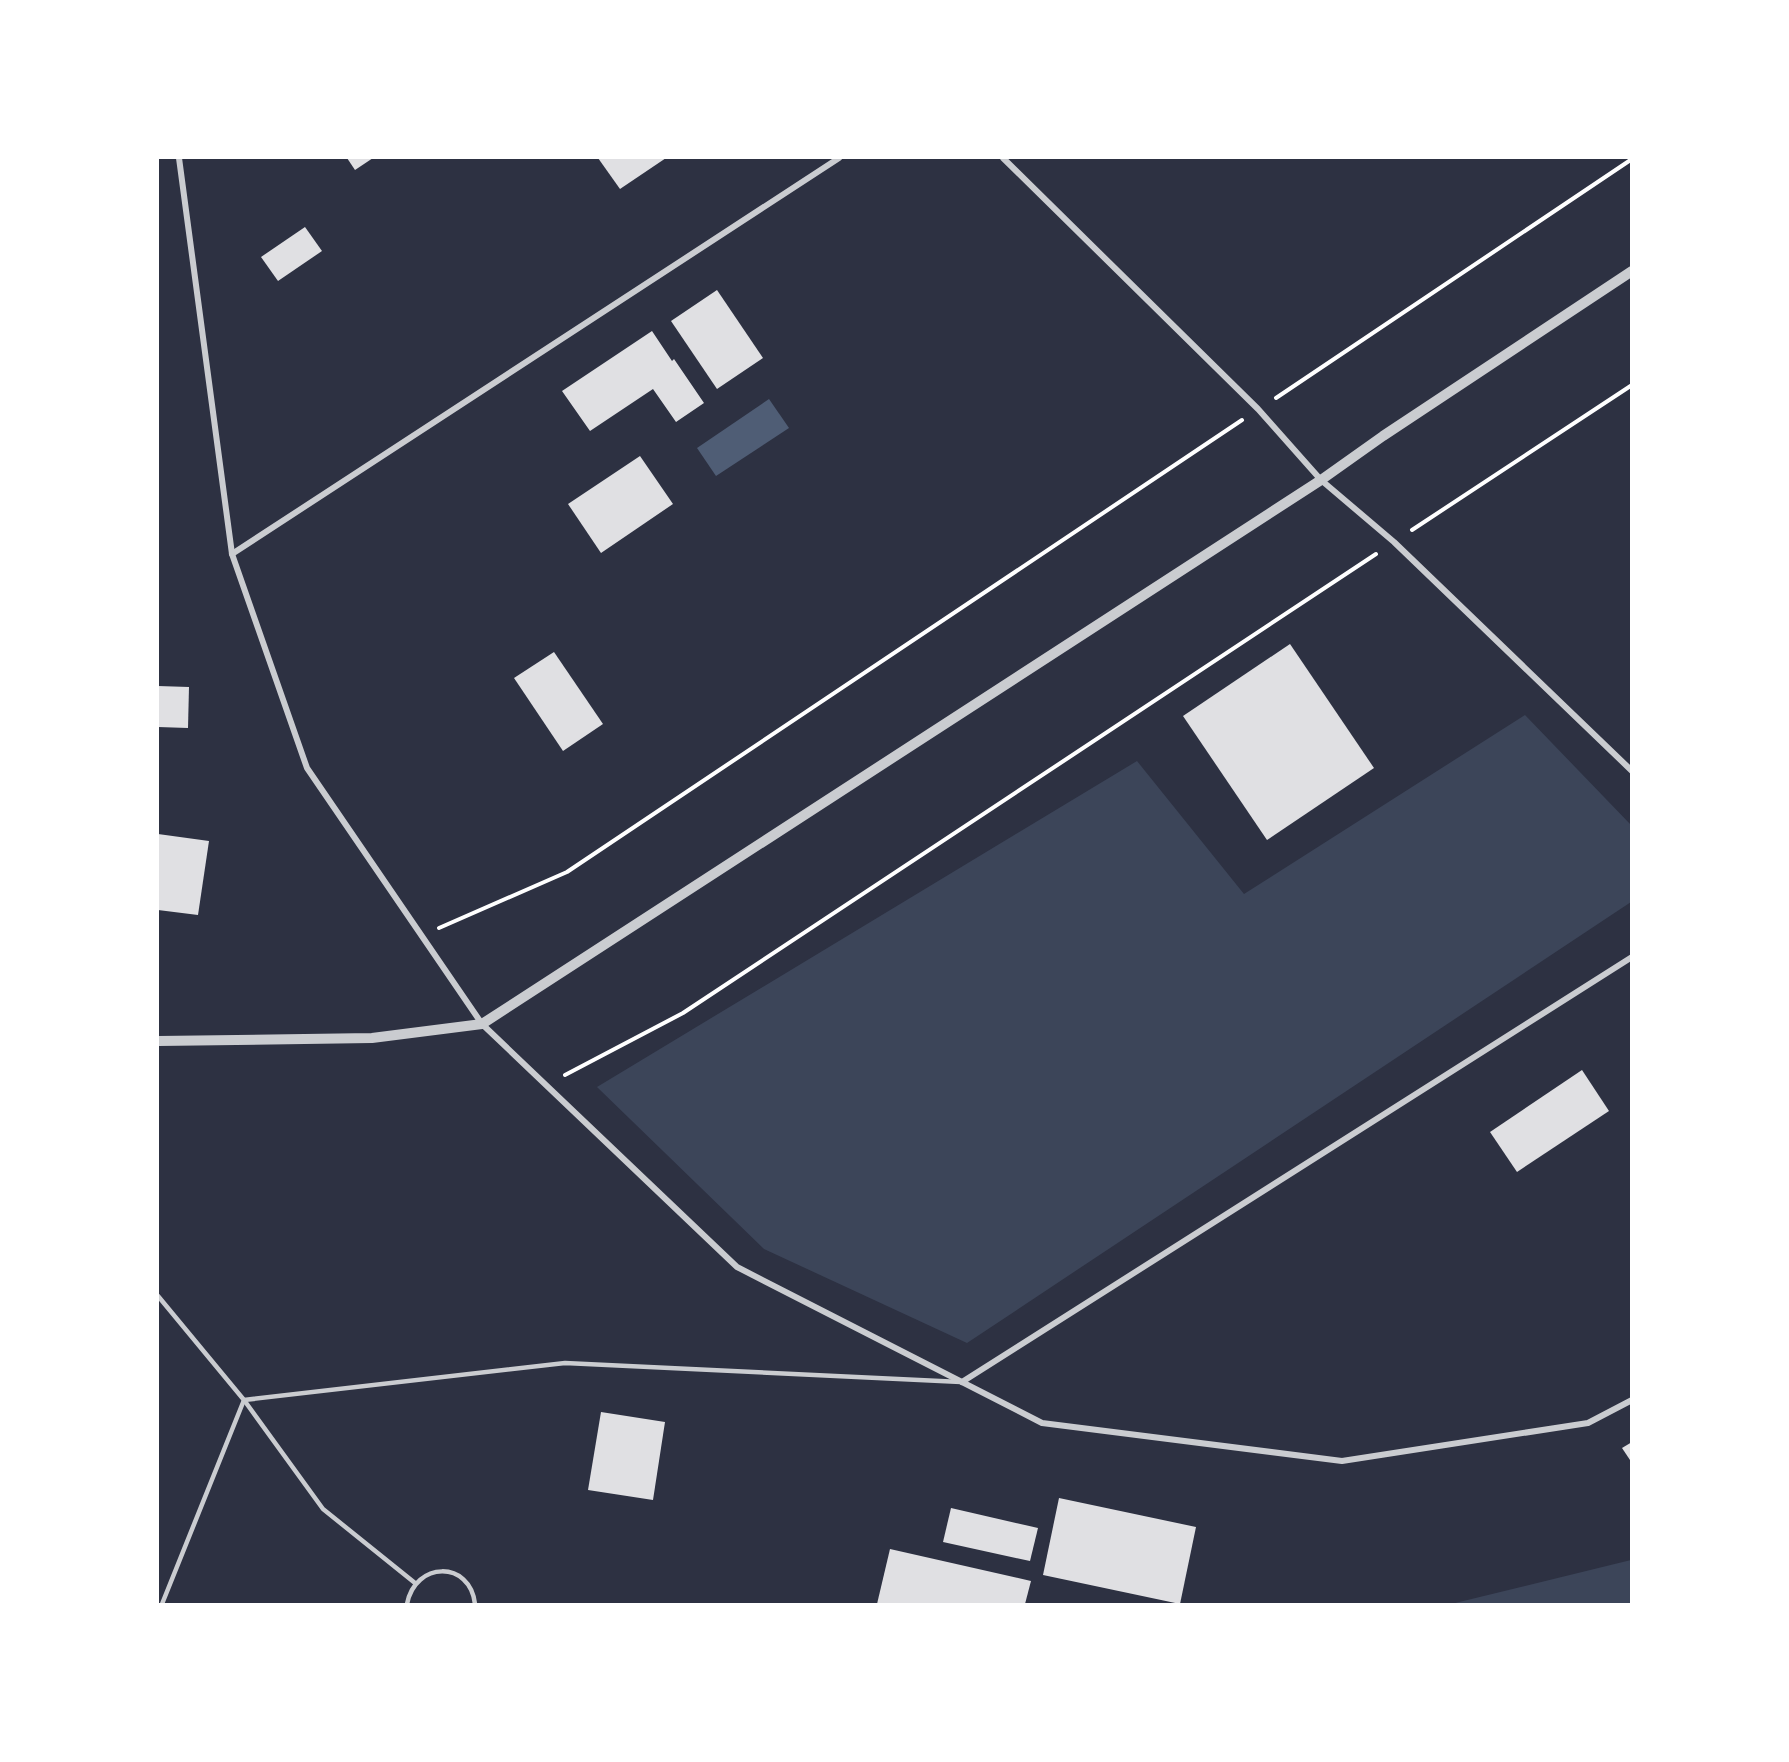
<svg xmlns="http://www.w3.org/2000/svg" width="1789" height="1762" font-family="'Times New Roman',serif">
<rect width="100%" height="100%" fill="#2d3142"/>
<!-- green -->
<g fill="#3c4559">
<path d="M1525,715L1631,825V902L967,1343L764,1249L597,1087L1137,761L1244,894Z"/>
<path d="M1631,1560V1604H1451Z"/>
</g>
<!-- water -->
<path fill="#4f5d75" d="M769,399L789,428L716,476L697,448Z"/>
<!-- building -->
<g fill="#e0e0e3">
<path d="M347,158H373L355,170Z"/>
<path d="M598,158H666L620,189Z"/>
<path d="M305,227L322,251L278,281L261,257Z"/>
<path d="M717,290L763,358L717,389L671,321Z"/>
<path d="M652,331L672,361L674,359L704,403L676,422L653,389L590,431L562,391Z"/>
<path d="M640,456L673,504L601,553L568,504Z"/>
<path d="M1290,644L1374,768L1267,840L1183,716Z"/>
<path d="M554,652L603,724L563,751L514,678Z"/>
<path d="M158,686L189,687L188,728L158,727Z"/>
<path d="M158,834L209,841L198,915L158,910Z"/>
<path d="M1582,1070L1609,1111L1517,1172L1490,1132Z"/>
<path d="M601,1412L665,1422L653,1500L588,1490Z"/>
<path d="M1632,1442V1463L1622,1448Z"/>
<path d="M1059,1498L1196,1527L1180,1604L1043,1575Z"/>
<path d="M951,1508L1038,1528L1030,1561L943,1542Z"/>
<path d="M890,1549L1031,1581L1025,1604H877Z"/>
</g>
<g fill="none" stroke-linecap="round" stroke-linejoin="round">
<!-- path -->
<g stroke="#fff" stroke-width="4">
<path d="M1276,398L1632,159"/>
<path d="M1412,530L1632,385"/>
<path d="M439,928L567,872L1242,420"/>
<path d="M565,1075L683,1013L1376,554"/>
</g>
<!-- service -->
<g stroke="#caccd0" stroke-width="4.5">
<path d="M158,1296L244,1400L323,1509L415,1583"/>
<path d="M162,1604L244,1400L565,1363L961,1382"/>
<path d="M407,1604C415,1561 470,1560 475,1604"/>
</g>
<!-- minor -->
<g stroke="#caccd0" stroke-width="6">
<path d="M179,158L232,554L307,768L482,1024L737,1267L1042,1423L1342,1461L1588,1423L1632,1400"/>
<path d="M1003,158L1258,409L1321,480L1394,542L1632,771"/>
<path d="M232,554L839,158"/>
<path d="M962,1382L1632,957"/>
</g>
<!-- tertiary -->
<path stroke="#caccd0" stroke-width="10" d="M158,1041L372,1038L482,1024L1321,480L1383,436L1632,271"/>
</g>
<!-- border -->
<rect width="1789" height="1762" fill="none" stroke="#ffffff" stroke-width="318"/>
</svg>
